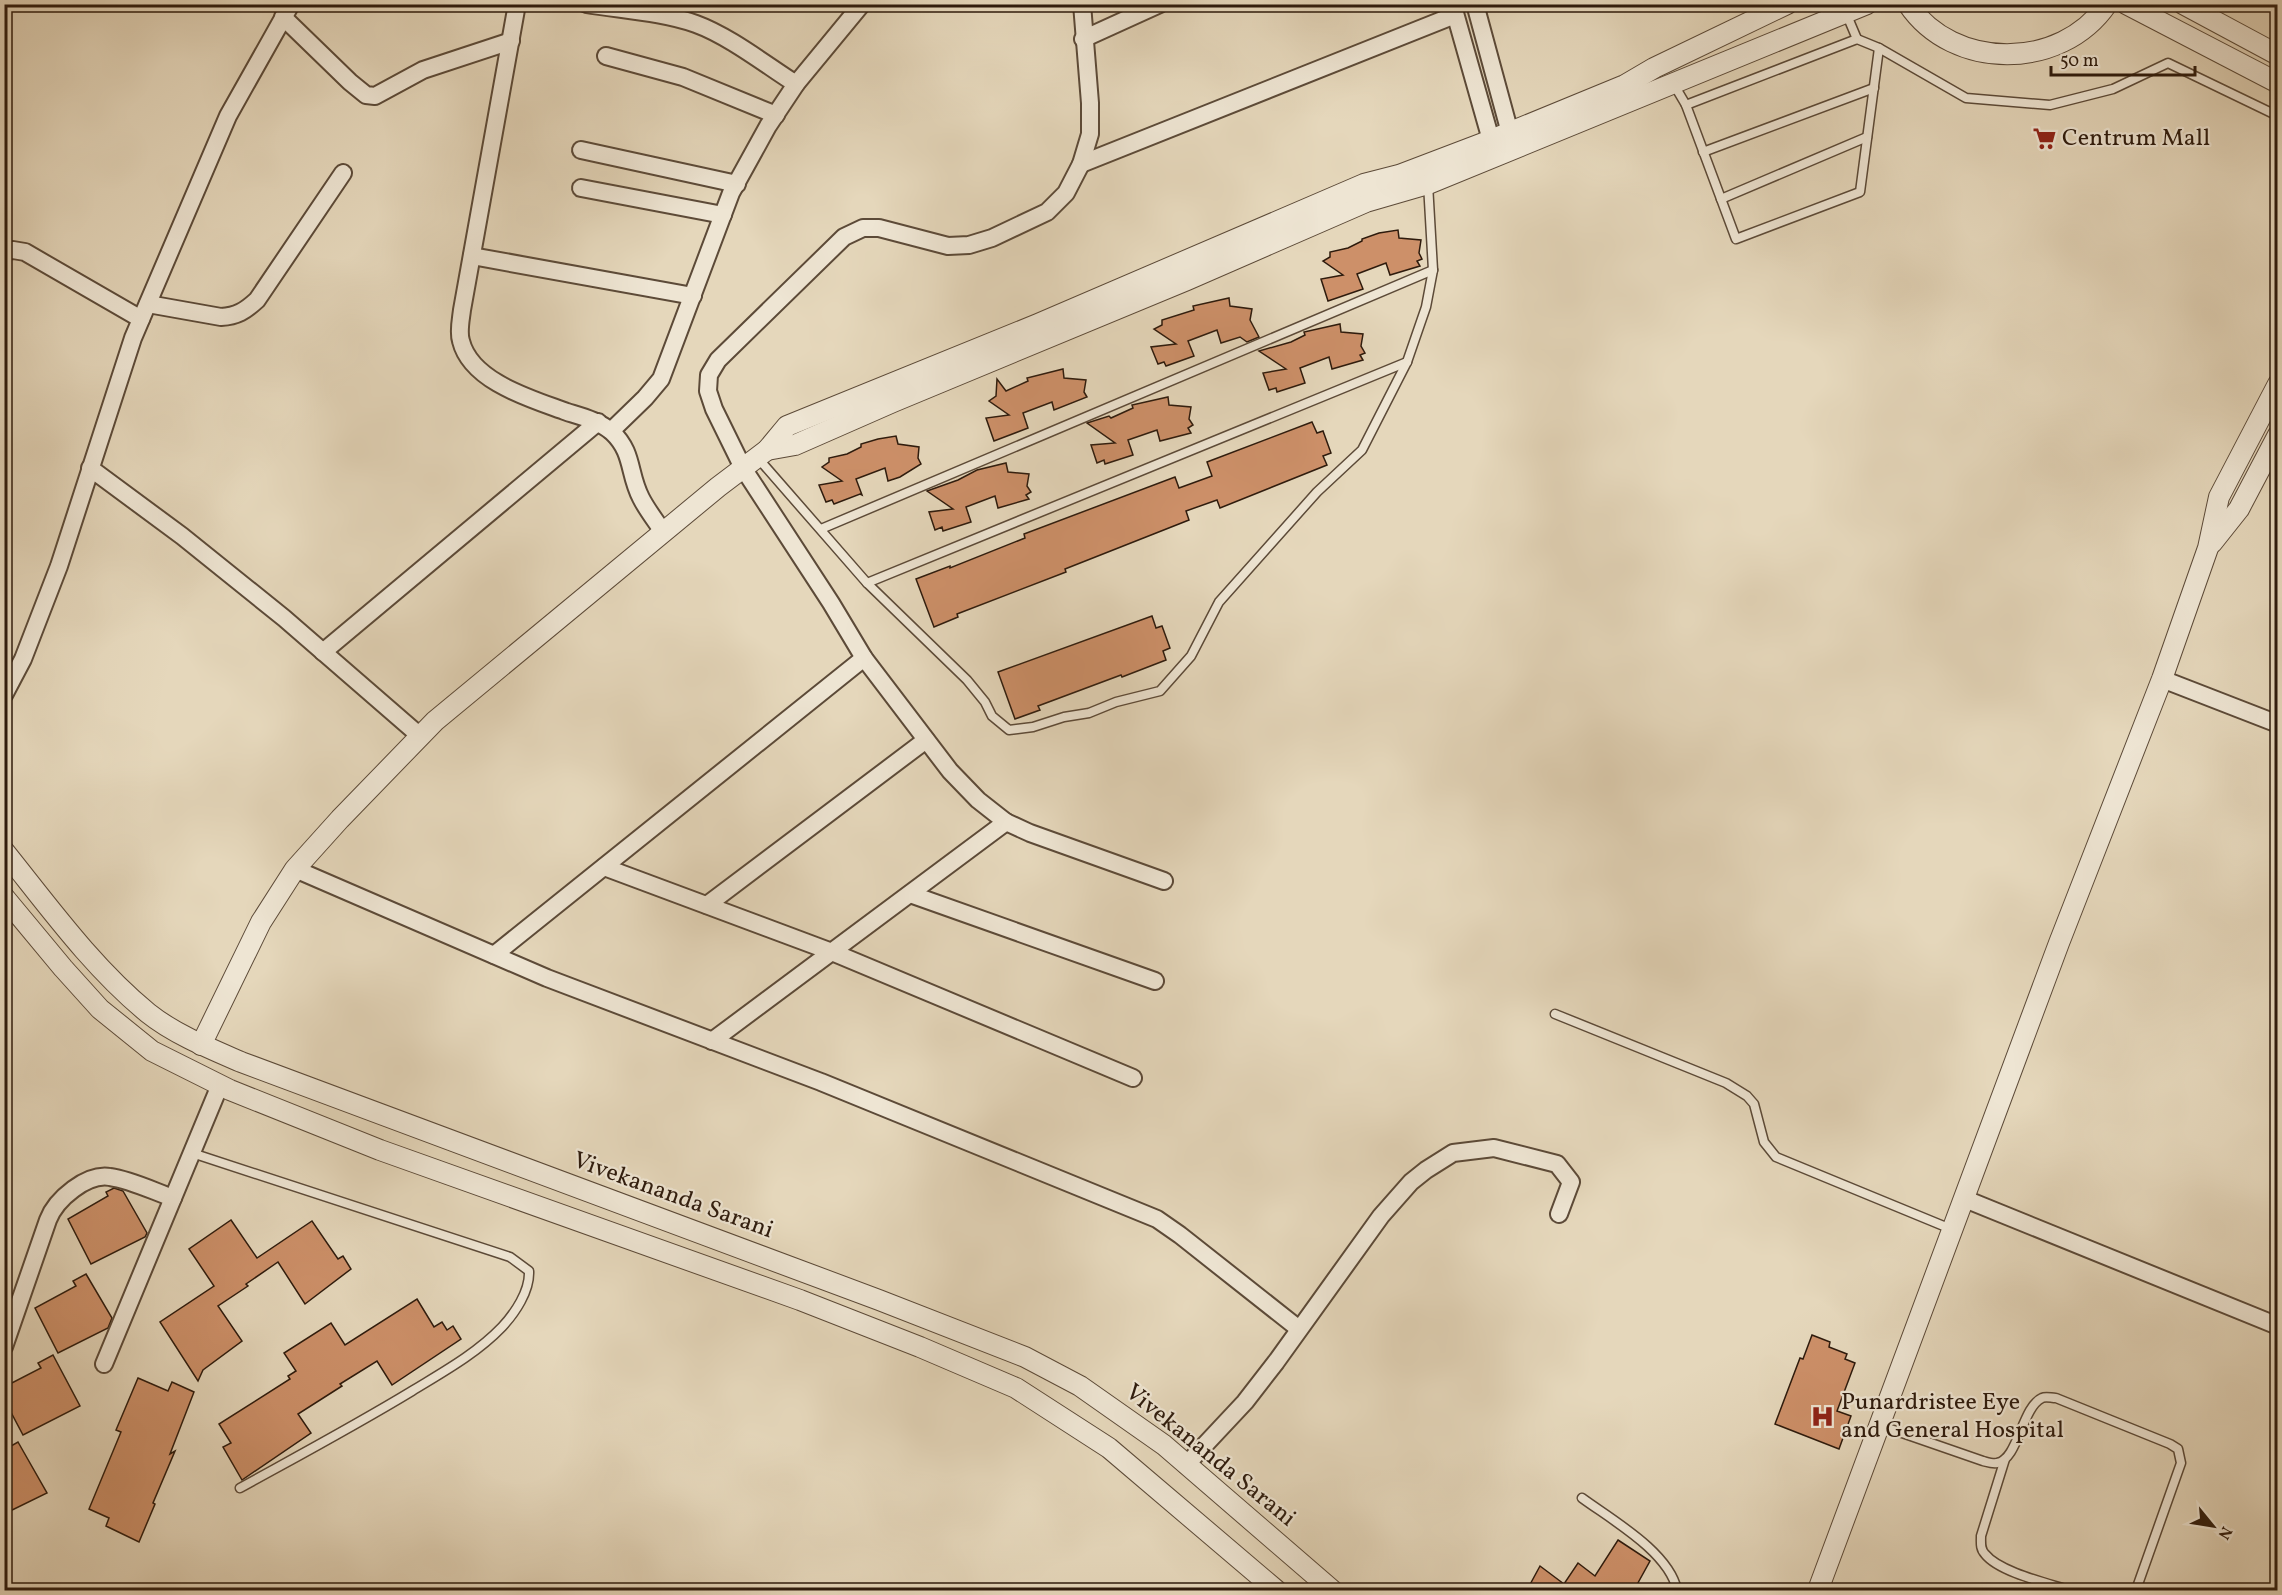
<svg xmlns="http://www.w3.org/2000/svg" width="2282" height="1595" font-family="Vollkorn,serif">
<rect width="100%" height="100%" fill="#e5d7bb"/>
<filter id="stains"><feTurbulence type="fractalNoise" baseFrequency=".00333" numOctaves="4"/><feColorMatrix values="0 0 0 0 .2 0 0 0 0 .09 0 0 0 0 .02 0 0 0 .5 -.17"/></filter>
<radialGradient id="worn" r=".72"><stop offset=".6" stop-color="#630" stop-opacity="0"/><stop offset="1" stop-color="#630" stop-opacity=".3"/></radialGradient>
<!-- building -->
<g fill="#cd9069" stroke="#2e1b0d" stroke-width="1.5">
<path d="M1398,230L1399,238L1421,240L1419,253L1422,259L1417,261L1420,266L1390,275L1386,263L1357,274L1363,289L1328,301L1321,279L1343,275L1323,261L1330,257V252L1348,248L1362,241V239L1379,233Z"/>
<path d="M1229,298L1230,306L1252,309L1250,320L1259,337L1247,342L1240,337L1221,343L1217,330L1188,341L1194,356L1166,366L1164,362L1158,364L1151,347L1176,344L1154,329L1162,325V320L1194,310L1193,306Z"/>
<path d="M1340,324L1341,332L1363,334L1361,346L1365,353L1360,355L1363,360L1332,369L1329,357L1300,368L1305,383L1277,392L1276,388L1269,390L1263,373L1286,369L1259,351L1291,342L1305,335L1304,332Z"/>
<path d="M1063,369L1064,378L1086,380L1084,392L1087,397L1054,410L1052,402L1023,413L1028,428L994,441L986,418L1009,415L989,401L996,396L997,379L1006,391L1028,381L1027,378Z"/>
<path d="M1168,397L1169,405L1191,407L1189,419L1193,425L1188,428L1191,433L1160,441L1157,430L1128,440L1133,455L1105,464L1104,460L1097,463L1091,445L1115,443L1087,423L1109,416L1111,418L1133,408L1132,405Z"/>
<path d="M1312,422L1317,433L1323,431L1331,453L1323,456L1327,465L1220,508L1217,500L1186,511L1189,520L1065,569L1066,572L957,614L958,617L934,627L916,579L950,566V568L1025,538L1024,534L1175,477L1179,488L1212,476L1207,462Z"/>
<path d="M896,436L898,444L919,447L918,458L921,464L900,477L888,481L885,468L856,479L862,495L860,494L834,504L832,500L826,502L819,485L842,481L822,467L829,462V458L847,454L861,447V444L878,439Z"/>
<path d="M1006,463L1008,472L1029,474L1027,486L1031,492L1026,495L1029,499L998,508L995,496L966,507L971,522L943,531L942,527L935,530L929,512L953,509L927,491L958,480L977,470Z"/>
<path d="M1152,616L1156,628L1162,626L1170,648L1163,651L1166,660L1122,677L1121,675L1038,706L1040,710L1015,719L998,672Z"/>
<path d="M114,1188L123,1191L147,1233L145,1237L91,1264L68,1219L108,1196L106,1192Z"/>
<path d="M231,1220L257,1258L312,1221L338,1259L343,1256L351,1269L305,1304L278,1262L246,1284L248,1286L218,1306L242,1341L203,1370L198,1381L160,1322L214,1286L189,1249Z"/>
<path d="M86,1274L112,1318L108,1328L58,1353L35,1308L76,1286L73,1281Z"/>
<path d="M417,1299L434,1327L442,1322L447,1330L453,1326L461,1339L392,1385L377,1361L340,1384L342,1386L298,1414L311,1433L242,1480L223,1447L231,1443L219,1424L290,1379L288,1376L296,1371L284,1353L331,1323L345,1345Z"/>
<path d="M1812,1335L1830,1342L1829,1347L1847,1354L1845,1359L1855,1363L1837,1411L1851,1416L1839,1449L1775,1424L1800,1358L1803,1359Z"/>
<path d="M53,1355L80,1406L23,1435L4,1399V1387L41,1368L38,1363Z"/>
<path d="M138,1378L168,1391L172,1382L194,1392L170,1454L175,1451L153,1503L155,1504L139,1542L106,1526L109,1518L89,1509L121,1432L116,1430Z"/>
<path d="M18,1442L47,1493L4,1514V1450Z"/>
<path d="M1618,1540L1650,1561L1634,1590H1527L1540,1566L1564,1584L1578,1563L1595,1576Z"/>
</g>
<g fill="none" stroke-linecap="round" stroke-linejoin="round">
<defs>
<g id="service">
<path d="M1846,13L1857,39"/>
<path d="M1673,83L1686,105L1857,39L1879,48L1966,98L2050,105L2113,89L2168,63L2278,116"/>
<path d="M1686,105L1736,239L1860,192L1879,48"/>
<path d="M1703,152L1874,88"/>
<path d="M1721,199L1867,137"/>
<path d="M757,457L867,583L967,680L985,702L992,716L1009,730L1033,727L1064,717L1089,713L1116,702L1160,691L1191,656L1219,602L1317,492L1362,450L1407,362L1426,307L1433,270L1428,184"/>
<path d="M821,529L1433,270"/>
<path d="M867,583L1407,362"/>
<path d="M1555,1014L1726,1083L1747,1096L1754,1104L1764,1142L1776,1157L1951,1229"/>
<path d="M192,1153L510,1257L529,1271C530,1291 515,1313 502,1327C476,1354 443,1372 412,1391C356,1425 298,1456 240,1488"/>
<path d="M1879,1425L1983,1461C1987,1462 1993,1464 1997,1463C2018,1460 2022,1407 2042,1398C2046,1396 2051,1398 2056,1398L2170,1444L2178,1449L2181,1463L2136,1590"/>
<path d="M2005,1459L1981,1536C1981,1543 1980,1549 1985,1554C1999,1572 2047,1583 2069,1590"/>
<path d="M1582,1498C1612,1520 1669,1552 1677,1590"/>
</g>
<g id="minor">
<path d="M517,4L462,310C461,319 458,332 461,341C471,382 532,399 567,412C583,417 599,421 612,432C634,453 628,473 641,498C647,510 656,521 663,532"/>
<path d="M586,4C622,10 662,12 696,24C729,36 766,65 796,84"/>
<path d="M1082,4L1090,103V134L1081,164L1066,193L1047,212L992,238L969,245L948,246L879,228H863L844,237L718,360L709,375L708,391L714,409L743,468L831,603L864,658L950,771L978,800L1006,822L1030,833L1164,881"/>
<path d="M1475,4L1510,133"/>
<path d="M1453,6L1491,140"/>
<path d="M283,17L350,82L366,95L375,96L423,70L511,41"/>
<path d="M1083,39L1160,4"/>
<path d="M606,56L683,77L776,115"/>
<path d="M581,150L737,184"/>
<path d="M1081,164L1455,15"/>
<path d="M581,188L723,215"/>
<path d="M4,252L13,250L25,252L141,319"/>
<path d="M472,256L693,296"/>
<path d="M148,304L221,317C237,316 245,311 257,300L343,173"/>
<path d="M611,431L645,398L661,379L731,193L768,126L796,84L862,4"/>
<path d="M90,468L182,536L284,618L420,736"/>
<path d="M323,652L598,422"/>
<path d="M2162,679L2278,724"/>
<path d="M4,695L23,659L59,566L133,338L228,116L291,4"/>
<path d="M604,867L832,952L1133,1078"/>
<path d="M295,869L547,978L821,1082L1157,1219L1180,1235L1299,1329"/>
<path d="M910,894L1155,981"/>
<path d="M707,905L926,740"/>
<path d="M494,955L864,658"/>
<path d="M712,1041L1006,822"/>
<path d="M1965,1199L2278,1326"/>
<path d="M4,1347L48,1220C56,1199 87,1173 110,1177C131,1180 153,1191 173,1198"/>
<path d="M104,1364L220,1085"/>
<path d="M1186,1465L1245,1402L1276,1362L1381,1216L1411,1182L1426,1170L1453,1153L1494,1148L1557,1164L1571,1182L1559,1214"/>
</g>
<g id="tertiary">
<path d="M1908,4C1953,71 2061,71 2107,4"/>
<path d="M2126,4L2278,83"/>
<path d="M2183,4L2278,55"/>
<path d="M767,450L795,445L893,402L1187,280L1366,202L1428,184L1867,4"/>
<path d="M2212,543L2239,509L2278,435"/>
<path d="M4,851C49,907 92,967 148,1013C174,1034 211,1049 241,1062L879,1300L1025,1357L1080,1386L1164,1445L1332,1590"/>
<path d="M4,897L63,968L100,1009L152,1051L230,1090L380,1150L800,1300L920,1347L1016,1388L1109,1448L1276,1590"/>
<path d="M201,1045L261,922L295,869L340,819L435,721L718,487L767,450L787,426L1038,324L1364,184L1399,175L1491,140L1625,85L1654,68L1787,4"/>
<path d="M1818,1590L2059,943L2162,679L2208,548L2219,497L2278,384"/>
</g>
</defs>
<!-- service casing -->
<use href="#service" stroke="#5c4a38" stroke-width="11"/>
<!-- minor casing -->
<use href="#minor" stroke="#5c4a38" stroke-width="20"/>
<!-- tertiary casing -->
<use href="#tertiary" stroke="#5c4a38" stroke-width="22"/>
<!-- service -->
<use href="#service" stroke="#eee5d3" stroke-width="8"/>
<!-- minor -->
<use href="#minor" stroke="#eee5d3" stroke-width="16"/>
<!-- tertiary -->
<use href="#tertiary" stroke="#eee5d3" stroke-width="20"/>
</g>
<!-- icons -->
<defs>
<symbol id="supermarket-bare" viewBox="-9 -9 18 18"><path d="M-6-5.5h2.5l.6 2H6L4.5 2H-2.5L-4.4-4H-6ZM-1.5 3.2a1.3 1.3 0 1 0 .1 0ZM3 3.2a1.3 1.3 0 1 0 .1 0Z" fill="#8f2418" stroke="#eee5d3" stroke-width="2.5" paint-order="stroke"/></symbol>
<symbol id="hospital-bare" viewBox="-9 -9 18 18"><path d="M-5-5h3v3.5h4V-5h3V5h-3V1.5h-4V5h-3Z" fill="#8f2418" stroke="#eee5d3" stroke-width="2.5" paint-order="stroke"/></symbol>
</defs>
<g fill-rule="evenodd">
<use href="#supermarket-bare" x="2028" y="122" width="33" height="33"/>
<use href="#hospital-bare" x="1806" y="1400" width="33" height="33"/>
</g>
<g text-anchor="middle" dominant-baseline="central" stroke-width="4.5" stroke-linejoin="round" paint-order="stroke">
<!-- poi labels -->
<g font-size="24" fill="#2e1b0d" stroke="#eee5d3" text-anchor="start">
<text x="2062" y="139">Centrum Mall</text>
<text x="1841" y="1403">Punardristee Eye<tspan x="1841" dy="28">and General Hospital</tspan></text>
</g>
<!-- street labels -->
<g font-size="24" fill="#2e1b0d" stroke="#eee5d3">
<text transform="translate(673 1196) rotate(20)">Vivekananda Sarani</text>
<text transform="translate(1210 1456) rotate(39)">Vivekananda Sarani</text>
</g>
</g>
<!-- margin -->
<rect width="2282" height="1595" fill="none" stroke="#e5d7bb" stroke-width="24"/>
<rect x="6" y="6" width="2270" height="1583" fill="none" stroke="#2e1b0d" stroke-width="3"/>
<rect x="12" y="12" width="2258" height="1571" fill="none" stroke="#2e1b0d" stroke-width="1.5"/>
<!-- north arrow -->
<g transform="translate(2213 1526) rotate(120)" stroke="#eee5d3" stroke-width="4.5" paint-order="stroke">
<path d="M0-4.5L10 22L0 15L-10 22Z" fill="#2e1b0d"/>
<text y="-9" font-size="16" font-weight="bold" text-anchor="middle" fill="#2e1b0d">N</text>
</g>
<!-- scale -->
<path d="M2051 66v9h144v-9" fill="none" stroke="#2e1b0d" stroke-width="3"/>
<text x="2060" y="66" font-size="18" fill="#2e1b0d" stroke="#eee5d3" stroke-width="4.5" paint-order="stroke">50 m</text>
<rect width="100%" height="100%" filter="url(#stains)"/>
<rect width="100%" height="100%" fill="url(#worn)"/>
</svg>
